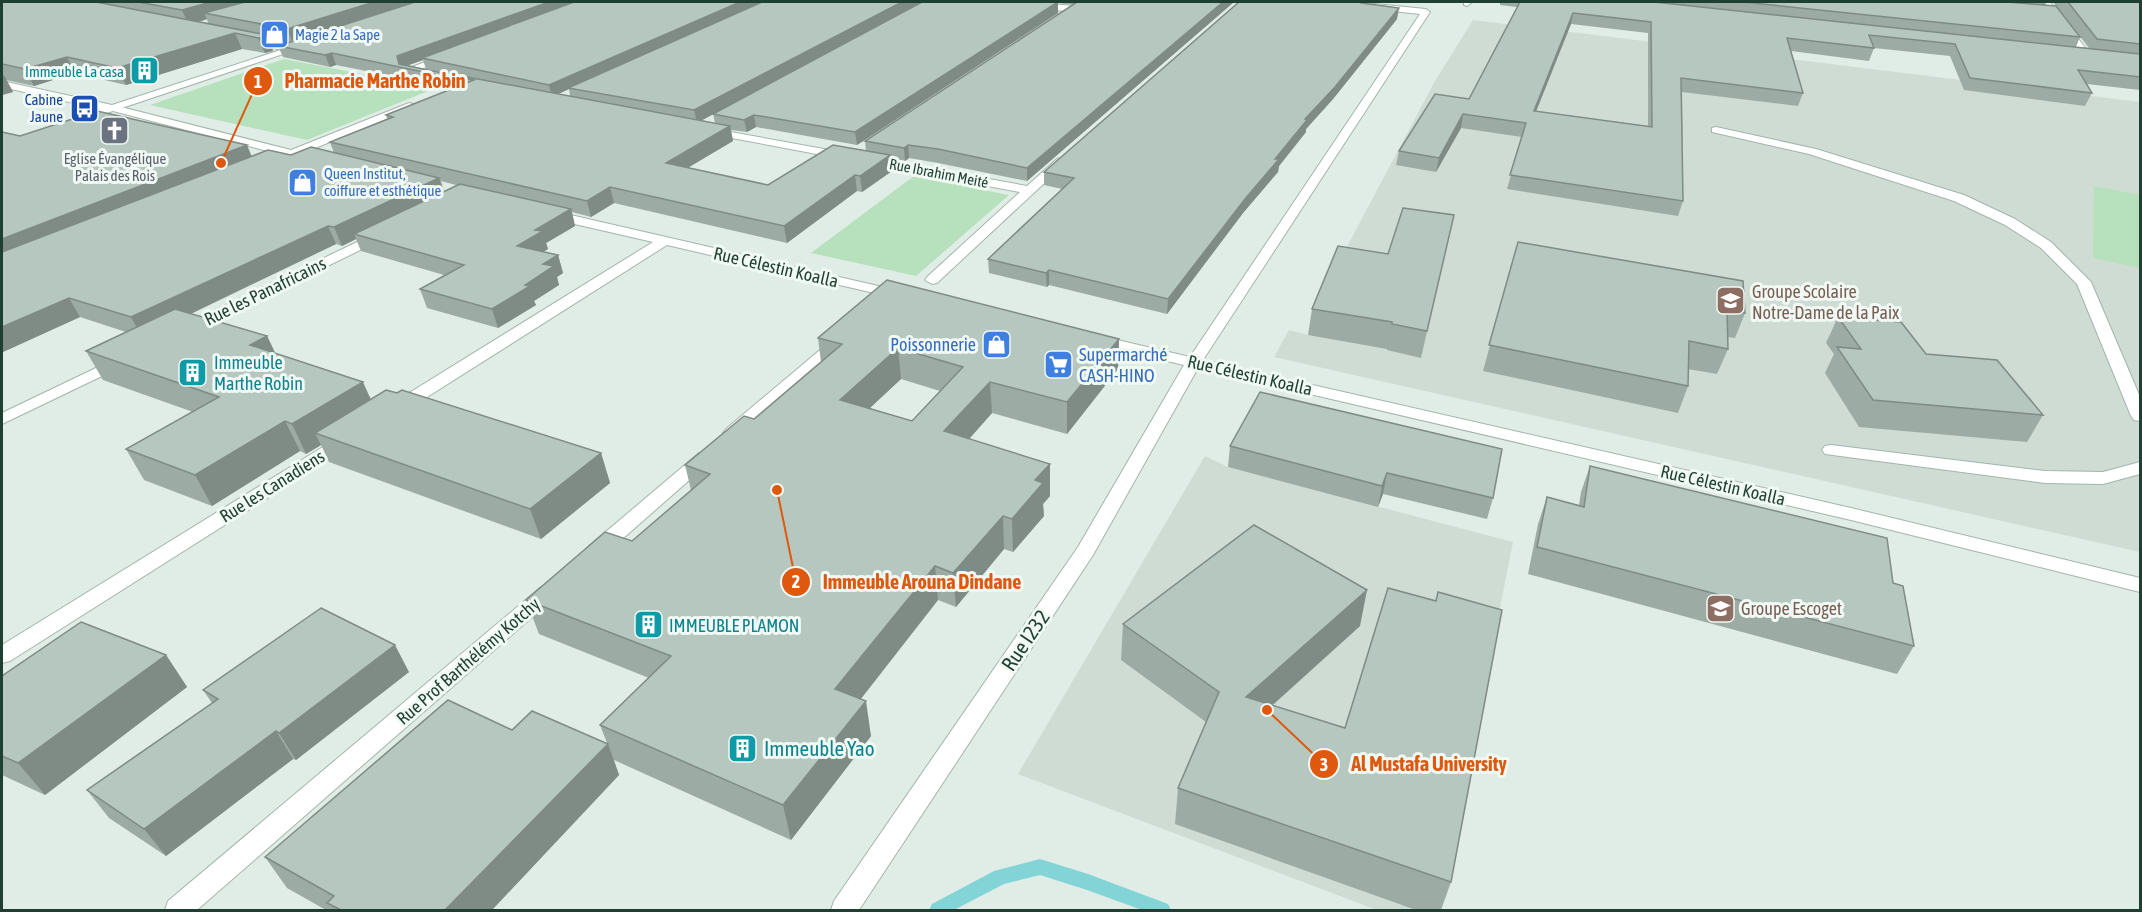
<svg xmlns="http://www.w3.org/2000/svg" width="2142" height="912" font-family="'Asap Condensed',sans-serif">
<rect width="100%" height="100%" fill="#e0ede6"/>
<!-- built -->
<g fill="#cedcd4">
<path d="M1473,20L2140,102V552L1274,357L1289,330L1308,335L1334,271L1435,81Z"/>
<path d="M1205,456L1228,467L1513,542L1440,910H1377L1018,774Z"/>
</g>
<!-- green -->
<g fill="#b7e0bd">
<path d="M284,59L378,77L387,74L443,85L307,140L150,105Z"/>
<path d="M914,176L1009,195L916,276L811,253Z"/>
<path d="M2094,186L2140,195V268L2093,258Z"/>
</g>
<g fill="none" stroke-linecap="round" stroke-linejoin="round">
<!-- stream -->
<path fill="#83d4d7" fill-rule="evenodd" d="M1040,859L1088,874L1168,904L1171,910H1142L1087,890L1040,875L1004,884L954,910H929L932,904L994,871Z"/>
<defs>
<g id="service">
<path d="M1716,127L1816,149L1964,195L2015,219L2051,242L2091,282L2140,397V421L2134,420L2131,416L2077,284L2041,248L2005,225L1954,201L1809,154L1712,132V128Z"/>
<path d="M1831,445L2045,471L2103,472L2140,462V474L2103,484L2045,483L1825,454L1822,450L1825,446Z"/>
</g>
<g id="minor">
<path d="M1009,2H1031L1073,6L1077,9L1058,22L1053,19L1064,11L1013,5Z"/>
<path d="M1331,2H1354L1426,9L1430,12L1203,360L1851,508L2140,578V592L1851,520L1198,368L1093,555L859,910H831L834,901L1078,547L1184,365L1090,343L1088,340L1096,335L1190,357L1420,14L1335,5Z"/>
<path d="M1464,2H1472L1467,6L1464,5Z"/>
<path d="M2042,2H2050L2090,54V58H2084Z"/>
<path d="M247,37L292,46L297,49L292,52L244,42V38Z"/>
<path d="M448,53L451,54V58L418,70L488,86V90L407,74L402,71Z"/>
<path d="M409,103L413,104V108L303,153L322,157V163L318,164L109,110L108,108L113,105L291,150Z"/>
<path d="M709,128L1027,186L1057,159L1061,158L1067,162L937,283L932,284L925,280L927,277L1020,192L705,133L703,131Z"/>
<path d="M549,210L900,291L907,295L900,299L667,245L405,411H393L390,407L393,403L653,242L544,217L542,214Z"/>
<path d="M378,232L383,233L385,236L383,239L192,332L187,334L179,329L182,326Z"/>
<path d="M839,337L847,342L845,345L738,437H726L723,433L726,429L833,339Z"/>
<path d="M119,357L127,362L125,365L2,424V413Z"/>
<path d="M345,436L351,437L354,441L351,445L10,661L2,663V645L339,437Z"/>
<path d="M705,452L711,453L714,457L711,461L603,556L596,558L589,556L586,551L589,546L699,453Z"/>
<path d="M548,585L555,587L558,592L555,597L197,910H165L168,901L541,587Z"/>
</g>
<path id="tertiary" d="M302,43L310,45L80,122L76,121V117L100,109L2,87V81L112,105Z"/>
</defs>
<!-- service casing -->
<use href="#service" stroke="#a2b5ac" stroke-width="2"/>
<!-- minor casing -->
<use href="#minor" stroke="#a2b5ac" stroke-width="2"/>
<!-- tertiary casing -->
<use href="#tertiary" stroke="#a2b5ac" stroke-width="2"/>
<!-- service -->
<use href="#service" fill="#fff" fill-rule="evenodd"/>
<!-- minor -->
<use href="#minor" fill="#fff" fill-rule="evenodd"/>
<!-- tertiary -->
<use href="#tertiary" fill="#fff" fill-rule="evenodd"/>
</g>
<!-- wall -->
<g fill="#9caba3" fill-rule="evenodd">
<path d="M2,2H1234L1027,181L938,163L909,158L905,161L891,158L892,171L862,192L857,191L787,243L614,203L591,217L572,212L575,226L546,243L548,249L543,252L558,255L563,273L557,277L559,285L534,301L536,305L498,328L427,308L420,289L444,275L361,251L356,239L342,246L336,244L191,314L267,336L275,353L371,399L601,453L610,483L541,539L329,462L321,445L306,454L300,451L212,506L144,480L126,449L193,412L103,380L86,351L126,332L80,317L3,352H2V132L20,136L252,156L291,155L334,153L330,142L387,119L386,115L461,85L459,77L443,73L446,85L442,86L336,65L330,67L283,57L278,46L287,43L269,39L273,51L265,53L242,49L126,85L75,73L34,86L6,80L13,92L2,95ZM1058,3L1074,5L865,141L866,151L768,185L687,168L733,141L731,130L747,132L756,127L857,145L1058,13ZM207,19L208,23L199,22ZM888,20L713,114L715,123L701,120ZM423,60L426,69L407,65ZM569,89L570,96L558,94ZM441,181L456,185L444,191Z"/>
<path d="M1500,2H2047L2045,5L2080,37L2076,47L2089,48L2053,2H2140V90L2087,84L2092,93L2085,106L1964,90L1950,56L1874,48L1869,61L1791,51L1803,93L1798,106L1682,92L1683,201L1678,216L1507,189L1522,137L1461,128L1436,172L1396,165L1399,151L1469,99L1517,7L1500,5ZM1571,24L1648,33V126L1536,111Z"/>
<path d="M1364,4L1397,19L1333,99L1306,129V132L1279,166L1278,172L1243,213L1167,314L1049,285L1047,287L989,273L988,259L1062,189L1044,185V172Z"/>
<path d="M1448,239L1421,358L1387,350V349L1308,335L1312,309L1388,254Z"/>
<path d="M1518,242L1745,313L1735,338L1727,337L1728,349L1717,374L1688,369V386L1678,413L1483,371Z"/>
<path d="M1838,317L1926,354L2043,415L2027,442L1859,427L1825,373L1834,354L1826,343Z"/>
<path d="M818,338L1119,339L1118,369L1067,434L992,413L969,439L1050,496L1043,504L1044,516L1013,552L1004,549L956,607L938,600L861,699L871,736L791,840L614,760L619,775L492,910H326L287,888L265,857L512,730L607,743L600,725L649,678L539,634L526,600L632,541L691,490L685,465L754,419L821,362ZM901,379L940,391L912,421L870,408Z"/>
<path d="M1260,392L1493,498L1487,519L1383,494L1378,507L1228,467L1230,446Z"/>
<path d="M1590,466L1893,583L1914,646L1897,674L1528,574L1538,524L1547,497L1579,505L1581,492Z"/>
<path d="M1123,624L1360,626L1273,705L1451,882L1441,910H1416L1175,824L1178,788L1206,722L1121,660Z"/>
<path d="M166,655L187,687L45,795L2,775V676Z"/>
<path d="M409,672L296,760L293,759L166,856L109,818L87,790L212,703L203,690Z"/>
</g>
<!-- shaded-wall -->
<g fill="#7f8b85">
<path d="M211,2H268L204,13L207,19L189,25L182,10Z"/>
<path d="M374,2H424L293,44L287,29Z"/>
<path d="M549,2H580L422,58L423,60L401,68L400,67L397,56Z"/>
<path d="M740,2H766L568,88L569,89L552,97L549,85Z"/>
<path d="M902,2H922L697,123L694,110Z"/>
<path d="M1058,2V13L857,145L855,132Z"/>
<path d="M1223,2H1234L1027,181V168Z"/>
<path d="M1399,8L1397,19L1333,99L1306,129V132L1279,166L1278,172L1243,213L1167,314L1168,299L1305,119Z"/>
<path d="M1573,13L1571,24L1531,124L1534,111Z"/>
<path d="M235,33L242,49L126,85L117,68Z"/>
<path d="M267,35L273,51L265,53L258,38Z"/>
<path d="M332,53L336,65L330,67L325,55Z"/>
<path d="M67,57L75,73L34,86L25,69Z"/>
<path d="M442,73L446,85L442,86L438,75Z"/>
<path d="M4,75L13,92L2,95V76Z"/>
<path d="M1463,114L1461,128L1436,172L1439,158Z"/>
<path d="M754,115L756,127L747,132L744,120Z"/>
<path d="M730,126L733,141L669,179L666,163Z"/>
<path d="M247,145L254,162L2,262V239Z"/>
<path d="M908,145L909,158L905,161L904,148Z"/>
<path d="M890,155L892,171L862,192L860,176Z"/>
<path d="M855,175L857,191L787,243L784,226Z"/>
<path d="M439,178L445,196L354,234L356,239L342,246L334,227Z"/>
<path d="M610,187L614,203L591,217L587,201Z"/>
<path d="M571,209L575,226L546,243L548,249L522,264L517,246L535,230Z"/>
<path d="M328,226L336,244L142,337L131,317Z"/>
<path d="M558,255L563,273L557,277L559,285L534,301L536,305L498,328L492,309L525,285L543,264Z"/>
<path d="M1049,270V285L1047,287L1046,273Z"/>
<path d="M69,298L80,317L3,352L2,350V327Z"/>
<path d="M267,336L281,365L250,345Z"/>
<path d="M1119,339L1118,369L1067,434V402Z"/>
<path d="M898,348L901,379L845,431L840,400Z"/>
<path d="M363,382L376,411L315,433L321,445L306,454L292,424Z"/>
<path d="M990,382L992,413L947,464L944,431Z"/>
<path d="M285,421L300,451L212,506L195,475Z"/>
<path d="M601,453L610,483L541,539L530,509Z"/>
<path d="M1050,464V496L1043,504L1044,516L1013,552L1012,519L1035,480Z"/>
<path d="M1387,473L1383,494L1378,507L1382,486Z"/>
<path d="M1003,516L1004,549L956,607L953,573Z"/>
<path d="M935,566L938,600L841,724L835,689Z"/>
<path d="M1367,590L1360,626L1241,733L1246,697Z"/>
<path d="M395,645L409,672L296,760L279,733Z"/>
<path d="M166,655L187,687L45,795L18,763Z"/>
<path d="M866,701L871,736L791,840L783,805Z"/>
<path d="M276,731L293,759L166,856L144,829Z"/>
<path d="M608,744L619,775L492,910H445Z"/>
</g>
<!-- building -->
<g fill="#b5c7be" stroke="#7f8b85" stroke-width="1.5" fill-rule="evenodd">
<path d="M2,2H96L267,35L258,38L235,33L117,68L67,57L25,69L2,64Z"/>
<path d="M138,2H211L182,10Z"/>
<path d="M245,2H374L287,29L204,13Z"/>
<path d="M415,2H549L397,56L399,64L442,73L438,75L332,53L325,55L278,46Z"/>
<path d="M574,2H740L549,85L422,58Z"/>
<path d="M762,2H902L694,110L568,88Z"/>
<path d="M922,2H1058L855,132L754,115L744,120L713,114Z"/>
<path d="M1077,2H1223L1027,168L938,149L908,145L904,148L865,141Z"/>
<path d="M1239,2H1364L1362,3L1399,8L1335,87L1305,119L1307,120L1275,159H1279L1245,199L1168,299L1049,270L1046,273L988,259L1074,178L1044,172Z"/>
<path d="M1520,2H1654L2140,54V77L2078,70L2092,93L1970,78L1955,44L1869,35L1874,48L1787,38L1803,93L1681,78L1683,201L1510,175L1526,123L1463,114L1439,158L1399,151L1435,94L1469,99ZM1573,13L1651,22L1652,127L1534,111Z"/>
<path d="M1743,2H2007L2056,6L2080,37Z"/>
<path d="M2068,2H2140V44L2097,39Z"/>
<path d="M462,76L730,126L666,163L768,185L833,145L890,155L860,176L855,175L784,226L610,187L587,201L330,142L393,117L386,115L474,80L459,77Z"/>
<path d="M97,111L247,145L2,239V132L20,136Z"/>
<path d="M311,147L439,178L334,227L328,226L131,317L69,298L2,327V252L268,150L291,155Z"/>
<path d="M460,184L571,209L535,230L543,231L517,246L558,255L543,264L554,266L525,285L530,286L492,309L420,289L464,265L354,234Z"/>
<path d="M1403,208L1454,215L1427,331L1392,324V322L1312,309L1338,246L1388,254Z"/>
<path d="M1518,242L1743,281L1745,313L1727,310L1728,349L1689,341L1688,386L1489,345Z"/>
<path d="M887,280L1119,339L1067,402L990,382L944,431L1050,464L1035,480L1043,483L1012,519L1003,516L953,573L935,566L835,689L866,701L783,805L600,725L671,656L526,600L605,532L632,541L710,474L685,465L744,416L754,419L842,344L818,338ZM898,348L963,367L912,421L840,400Z"/>
<path d="M175,309L267,336L250,345L363,382L292,424L285,421L195,475L126,449L219,397L86,351Z"/>
<path d="M1838,317L1901,322L1926,354L1997,360L2043,415L1873,400L1837,347L1861,349Z"/>
<path d="M386,390L397,393L402,390L601,453L530,509L315,433Z"/>
<path d="M1260,392L1502,449L1493,498L1387,473L1382,486L1230,446Z"/>
<path d="M1590,466L1887,538L1893,583L1903,586L1914,646L1537,547L1547,497L1584,507Z"/>
<path d="M1254,525L1367,590L1246,697L1345,728L1388,588L1436,601L1438,592L1502,610L1451,882L1178,788L1219,692L1123,624Z"/>
<path d="M321,608L395,645L279,733L276,731L144,829L87,790L218,699L203,690Z"/>
<path d="M81,622L166,655L18,763L2,756V676Z"/>
<path d="M448,700L512,730L532,711L608,744L445,910H341L327,903L334,896L265,857Z"/>
</g>
<!-- icons -->
<defs>
<symbol id="shop-square" viewBox="-11 -11 22 22"><rect x="-9" y="-9" width="18" height="18" rx="4" fill="#3f7fe0" stroke="#f1f9f4"/><path d="M-5-2.5h2.3a2.7 3.5 0 0 1 5.4 0H5L5.5 6h-11ZM-1.5-2.5h3a1.5 2.3 0 0 0-3 0Z" fill="#fff"/></symbol>
<symbol id="building-square" viewBox="-11 -11 22 22"><rect x="-9" y="-9" width="18" height="18" rx="4" fill="#0f9aa8" stroke="#f1f9f4"/><path d="M-4-6H4V6H1V3H-1V6H-4ZM-2.5-4.3h1.7v1.8h-1.7ZM.8-4.3h1.7v1.8H.8ZM-2.5-1h1.7V.8h-1.7ZM.8-1h1.7V.8H.8Z" fill="#fff"/></symbol>
<symbol id="bus-square" viewBox="-11 -11 22 22"><rect x="-9" y="-9" width="18" height="18" rx="4" fill="#1a4fb4" stroke="#f1f9f4"/><path d="M-5-6H5V4H4V6H2V4H-2V6H-4V4H-5ZM-3.5-4V0h7V-4ZM-3.5 1.2v1.5H-2V1.2ZM2 1.2v1.5H3.5V1.2Z" fill="#fff"/></symbol>
<symbol id="church-square" viewBox="-11 -11 22 22"><rect x="-9" y="-9" width="18" height="18" rx="4" fill="#6b7280" stroke="#f1f9f4"/><path d="M-1.2-6h2.4v3.5h3.3v2.4h-3.3V6h-2.4V-.1h-3.3v-2.4h3.3Z" fill="#fff"/></symbol>
<symbol id="school-square" viewBox="-11 -11 22 22"><rect x="-9" y="-9" width="18" height="18" rx="4" fill="#8d6e63" stroke="#f1f9f4"/><path d="M0-5L7-2L0 1L-7-2ZM-4 1L0 2.5L4 1V4Q0 6-4 4Z" fill="#fff"/></symbol>
<symbol id="supermarket-square" viewBox="-11 -11 22 22"><rect x="-9" y="-9" width="18" height="18" rx="4" fill="#3f7fe0" stroke="#f1f9f4"/><path d="M-6-5.5h2.5l.6 2H6L4.5 2H-2.5L-4.4-4H-6ZM-1.5 3.2a1.3 1.3 0 1 0 .1 0ZM3 3.2a1.3 1.3 0 1 0 .1 0Z" fill="#fff"/></symbol>
</defs>
<g fill-rule="evenodd">
<use href="#shop-square" x="258" y="18" width="33" height="33"/>
<use href="#building-square" x="128" y="54" width="33" height="33"/>
<use href="#bus-square" x="68" y="92" width="33" height="33"/>
<use href="#church-square" x="98" y="114" width="33" height="33"/>
<use href="#shop-square" x="286" y="166" width="33" height="33"/>
<use href="#school-square" x="1714" y="284" width="33" height="33"/>
<use href="#shop-square" x="980" y="328" width="33" height="33"/>
<use href="#supermarket-square" x="1042" y="348" width="33" height="33"/>
<use href="#building-square" x="176" y="356" width="33" height="33"/>
<use href="#school-square" x="1704" y="592" width="33" height="33"/>
<use href="#building-square" x="632" y="608" width="33" height="33"/>
<use href="#building-square" x="726" y="732" width="33" height="33"/>
</g>
<g text-anchor="middle" dominant-baseline="central" stroke-width="6" stroke-linejoin="round" paint-order="stroke">
<!-- far-shop labels -->
<g font-size="15" fill="#366cbe" stroke="#f1f9f4" text-anchor="start">
<text x="295" y="34">Magie 2 la Sape</text>
<text x="324" y="173">Queen Institut,<tspan x="324" dy="17">coiffure et esthétique</tspan></text>
</g>
<!-- far-culture labels -->
<g font-size="15" fill="#0d838f" stroke="#f1f9f4" text-anchor="end">
<text x="124" y="71">Immeuble La casa</text>
</g>
<!-- far-transit labels -->
<g font-size="15" fill="#164399" stroke="#f1f9f4" text-anchor="end">
<text x="63" y="99">Cabine<tspan x="63" dy="17">Jaune</tspan></text>
</g>
<!-- far-worship labels -->
<g font-size="15" fill="#5b616d" stroke="#f1f9f4">
<text x="115" y="158">Eglise Évangélique<tspan x="115" dy="17">Palais des Rois</tspan></text>
</g>
<!-- far-street labels -->
<g font-size="15" fill="#1f3f32" stroke="#f1f9f4">
<text transform="translate(939 173) rotate(11)">Rue Ibrahim Meité</text>
</g>
<!-- street labels -->
<g font-size="18" fill="#1f3f32" stroke="#f1f9f4">
<text transform="translate(776 267) rotate(13)">Rue Célestin Koalla</text>
<text transform="translate(265 291) rotate(-26)">Rue les Panafricains</text>
<text transform="translate(1250 375) rotate(13)">Rue Célestin Koalla</text>
<text transform="translate(1723 485) rotate(13)">Rue Célestin Koalla</text>
<text transform="translate(272 486) rotate(-32)">Rue les Canadiens</text>
<text transform="translate(468 661) rotate(-41)">Rue Prof Barthélémy Kotchy</text>
</g>
<!-- education labels -->
<g font-size="18" fill="#785e54" stroke="#f1f9f4" text-anchor="start">
<text x="1752" y="291">Groupe Scolaire<tspan x="1752" dy="21">Notre-Dame de la Paix</tspan></text>
<text x="1741" y="608">Groupe Escoget</text>
</g>
<!-- shop labels -->
<g font-size="18" fill="#366cbe" stroke="#f1f9f4" text-anchor="end">
<text x="976" y="344">Poissonnerie</text>
<text x="1079" y="354" text-anchor="start">Supermarché<tspan x="1079" dy="21">CASH-HINO</tspan></text>
</g>
<!-- culture labels -->
<g font-size="18" fill="#0d838f" stroke="#f1f9f4" text-anchor="start">
<text x="214" y="362">Immeuble<tspan x="214" dy="21">Marthe Robin</tspan></text>
<text x="669" y="625">IMMEUBLE PLAMON</text>
</g>
<!-- near-street labels -->
<g font-size="21" fill="#1f3f32" stroke="#f1f9f4">
<text transform="translate(1025 640) rotate(-56)">Rue I232</text>
</g>
<!-- near-culture labels -->
<g font-size="21" fill="#0d838f" stroke="#f1f9f4" text-anchor="start">
<text x="764" y="748">Immeuble Yao</text>
</g>
</g>
<!-- callouts -->
<path fill="none" stroke="#de580e" stroke-width="2" d="M221 163L258 81M777 490L796 582M1267 710L1324 764"/>
<g fill="#de580e" stroke="#f1f9f4" stroke-width="2">
<circle cx="221" cy="163" r="6"/>
<circle cx="777" cy="490" r="6"/>
<circle cx="1267" cy="710" r="6"/>
<circle cx="258" cy="81" r="15"/>
<circle cx="796" cy="582" r="15"/>
<circle cx="1324" cy="764" r="15"/>
</g>
<g font-size="18" text-anchor="middle" font-weight="bold" fill="#fff">
<text x="258" y="88">1</text>
<text x="796" y="588">2</text>
<text x="1324" y="771">3</text>
</g>
<g font-size="20" text-anchor="middle" font-weight="bold" fill="#de580e" stroke="#f1f9f4" stroke-width="6" stroke-linejoin="round" paint-order="stroke">
<text x="375" y="88">Pharmacie Marthe Robin</text>
<text x="922" y="589">Immeuble Arouna Dindane</text>
<text x="1429" y="771">Al Mustafa University</text>
</g>
<!-- border -->
<rect width="2142" height="912" fill="none" stroke="#1f3f32" stroke-width="6"/>
</svg>
